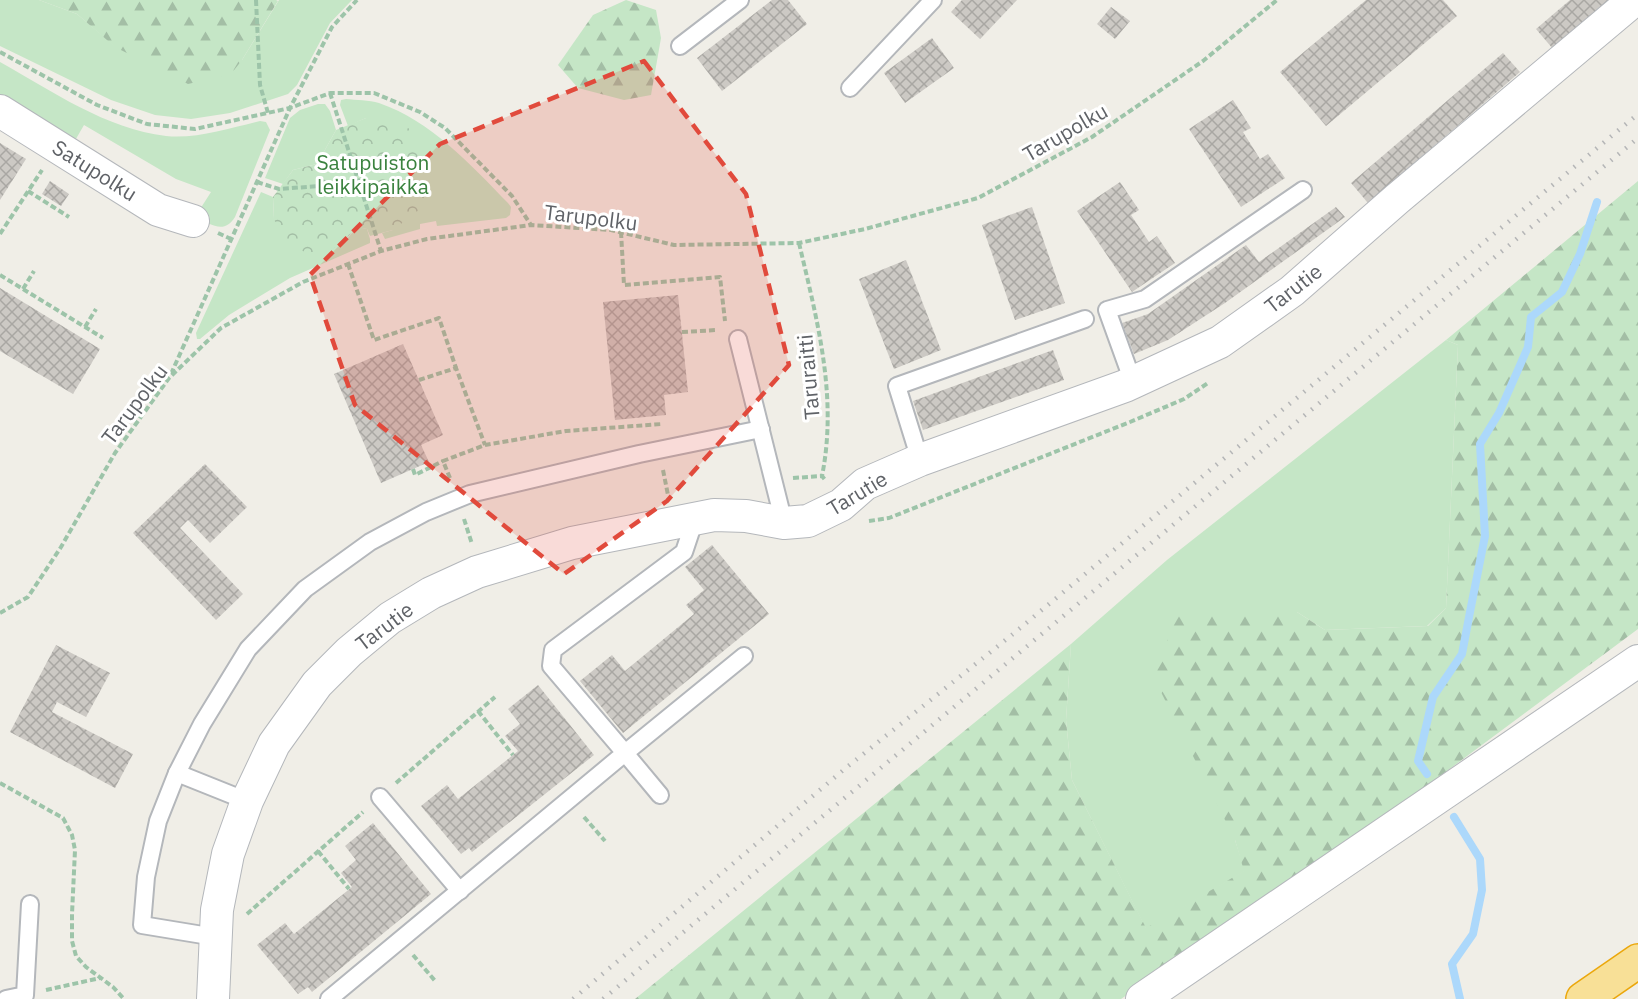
<svg xmlns="http://www.w3.org/2000/svg" width="1638" height="999" font-family="'IBM Plex Sans',sans-serif">
<defs>
<pattern id="forest-firs" width="22" height="20" patternUnits="userSpaceOnUse" patternTransform="scale(1.5)"><rect width="22" height="20" fill="#c5e6c6"/><path d="M5 1l3.5 6h-7zM16 11l3.5 6h-7z" fill="#a3bea5"/></pattern>
<pattern id="park-crowns" width="20" height="18" patternUnits="userSpaceOnUse" patternTransform="scale(1.5)"><rect width="20" height="18" fill="#c5e6c6"/><path d="M2 6a3 3 0 1 1 6 0M12 15a3 3 0 1 1 6 0" fill="none" stroke="#a3bea5"/></pattern>
<pattern id="building-cross-hatch" width="8" height="8" patternUnits="userSpaceOnUse" patternTransform="scale(1.5)"><rect width="8" height="8" fill="#ccc9c4"/><path d="M0 0l8 8M0 8l8-8" fill="none" stroke="#a9a7a3"/></pattern>
</defs>
<rect width="100%" height="100%" fill="#f0eee7"/>
<!-- grass -->
<g fill="#c5e6c6">
<path d="M0,0H39L77,14L116,47L242,60L279,0H352L330,23L297,85L288,94L230,113L191,119L155,115L111,100L0,46Z"/>
<path d="M0,62C52,91 106,129 166,136C197,139 230,128 260,121L266,122L270,130L235,217C224,235 211,224 195,217L211,192L176,179L84,125L73,144L0,96Z"/>
<path d="M346,99C356,100 369,100 379,103C431,121 470,164 508,203L511,207L510,215L506,218L437,226L436,221L420,224V229L385,239L382,233L393,230L366,118L348,126L340,105L341,100Z"/>
<path d="M318,104H325L330,111L336,130L317,164L293,170L283,184L265,178L290,118L300,110Z"/>
<path d="M261,192L273,197L274,219L347,239L357,227L367,229L370,239V243L290,278L229,315L200,339H197L196,333Z"/>
<path d="M1446,340L1458,345L1446,608L1427,626L1325,630L1297,612L1235,840L1245,871L1146,929L1072,780L1066,720L1071,644L1167,560Z"/>
</g>
<!-- forest -->
<g fill="url(#forest-firs)">
<path d="M39,0H276L278,1L242,60L231,74L188,84L115,47L77,14Z"/>
<path d="M626,0L656,10L661,38L651,95L624,100L578,88L558,65L593,15Z"/>
<path d="M1638,181V629L1389,814L1121,999H635L1071,644L1066,720L1072,780L1146,928L1244,871L1235,840L1153,676L1177,616L1297,612L1325,630L1428,626L1446,608L1458,345L1446,340Z"/>
</g>
<!-- park -->
<path fill="url(#park-crowns)" d="M366,118L403,122L422,144L428,173L423,207L393,230L370,236L367,229L357,227C346,240 329,257 309,253C300,251 291,245 283,242L274,219L273,197L293,170L317,164L336,130Z"/>
<g fill="none" stroke-linecap="round" stroke-linejoin="round">
<!-- stream -->
<g stroke="#acd8fb" stroke-width="8">
<path d="M1427,774L1418,761L1433,697L1462,654L1470,612L1485,536L1480,444L1499,413L1528,347L1531,317L1562,292L1580,254L1597,202"/>
<path d="M1454,817L1480,859L1482,890L1473,934L1452,964L1460,999"/>
</g>
</g>
<!-- building -->
<g fill="url(#building-cross-hatch)">
<path d="M772,0H788L807,24L722,91L697,58Z"/>
<path d="M962,0H1017L980,39L951,12Z"/>
<path d="M1366,0H1443L1457,16L1326,126L1280,72Z"/>
<path d="M1570,0H1610L1553,49L1536,29Z"/>
<path d="M1111,7L1130,21L1115,39L1097,24Z"/>
<path d="M932,38L954,68L905,103L884,73Z"/>
<path d="M1503,53L1520,72L1368,203L1351,183Z"/>
<path d="M1233,100L1251,128L1243,132L1260,159L1268,154L1285,178L1241,207L1189,129Z"/>
<path d="M0,143L26,159L0,200Z"/>
<path d="M50,181L69,194L61,206L42,194Z"/>
<path d="M1120,182L1139,210L1131,215L1149,242L1157,236L1175,263L1132,292L1077,211Z"/>
<path d="M1032,207L1065,303L1015,320L982,225Z"/>
<path d="M1336,207L1345,217L1225,303L1168,340L1134,354L1122,323L1148,314L1246,245L1259,262Z"/>
<path d="M906,260L941,350L894,369L859,279Z"/>
<path d="M0,288L100,349L73,394L0,351Z"/>
<path d="M678,295L688,392L664,395L666,415L615,420L603,302Z"/>
<path d="M403,344L443,435L421,445L429,462L381,483L334,374Z"/>
<path d="M1053,350L1064,380L923,430L913,401Z"/>
<path d="M205,464L247,507L210,543L188,520L180,528L243,594L216,620L133,533Z"/>
<path d="M712,545L769,614L623,733L580,681L612,655L625,671L694,614L686,605L704,590L685,567Z"/>
<path d="M56,645L110,673L86,717L57,702L52,712L133,754L115,788L10,732Z"/>
<path d="M538,685L594,755L472,852L469,848L461,854L421,806L447,785L458,799L518,751L505,736L520,724L508,709Z"/>
<path d="M373,823L431,894L312,992L308,987L298,994L257,945L285,923L294,934L352,887L341,873L356,860L345,846Z"/>
</g>
<g fill="none" stroke-linecap="round" stroke-linejoin="round">
<defs>
<g id="lane">
<path d="M680,46L740,0"/>
<path d="M850,88L933,0"/>
<path d="M738,339L784,523"/>
<path d="M1133,382L1107,310L1145,299L1303,190"/>
<path d="M920,460L897,386L1085,319"/>
<path d="M177,773L247,801"/>
<path d="M660,795L625,753L744,656"/>
<path d="M380,797L460,891"/>
<path d="M215,937L142,925L146,877L158,821L177,773L202,724L248,649L305,589L370,542L426,512L470,494L639,454L761,429"/>
<path d="M6,999L25,995L30,904"/>
<path d="M329,999L625,753L551,666L553,650L684,552L695,519"/>
</g>
<g id="street">
<path d="M0,111L158,210L193,221"/>
<path d="M213,999L217,910L228,854L247,801L274,744L317,684L349,652L390,618L431,593L477,572L572,543L714,515L746,516L784,523L808,521L841,505L865,484L920,460L1125,386L1220,342L1292,291L1397,199L1634,0"/>
<path d="M1142,999L1638,661"/>
</g>
<path id="highway" d="M1583,999L1638,961"/>
</defs>
<!-- lane casing -->
<use href="#lane" stroke="#b4b7bb" stroke-width="20"/>
<!-- street casing -->
<use href="#street" stroke="#b4b7bb" stroke-width="34"/>
<!-- highway casing -->
<use href="#highway" stroke="#eba70c" stroke-width="36"/>
<!-- path -->
<g stroke="#9dc4a9" stroke-width="4" stroke-dasharray="6 3" stroke-linecap="butt">
<path d="M256,0L260,85L268,113"/>
<path d="M0,52L97,105L147,124L195,129L290,108L330,93H374L420,112L445,128L512,196L531,225"/>
<path d="M330,93L381,251"/>
<path d="M257,182L279,189L360,183"/>
<path d="M28,191L69,217"/>
<path d="M621,232L624,285L720,277L725,321"/>
<path d="M218,233L231,239"/>
<path d="M0,234L42,170"/>
<path d="M799,243C817,320 838,396 822,476L826,481"/>
<path d="M348,264L374,340L439,318L456,368"/>
<path d="M0,275L103,338"/>
<path d="M23,289L34,271"/>
<path d="M85,327L96,309"/>
<path d="M682,332L717,330"/>
<path d="M171,374L290,108L332,27L357,0"/>
<path d="M419,380L456,368L485,445"/>
<path d="M413,469L415,475L443,461"/>
<path d="M663,470L668,495"/>
<path d="M450,478L443,461L485,445L566,431L662,424"/>
<path d="M793,478L822,476"/>
<path d="M464,519L472,544"/>
<path d="M869,521L889,518L1130,422L1184,399L1208,383"/>
<path d="M0,613L28,597L61,547L115,453L169,378L221,328L303,282L381,251L427,239L531,225L611,230L674,245L799,243L865,229L978,198L1092,137L1203,61L1277,0"/>
<path d="M478,711L513,755"/>
<path d="M0,783L63,818L72,835L75,850L72,914V941L76,956L86,967L113,987L124,999"/>
<path d="M396,783L495,697"/>
<path d="M584,817L605,841"/>
<path d="M318,851L349,889"/>
<path d="M247,914L363,812"/>
<path d="M413,955L436,982"/>
<path d="M46,990L100,978"/>
</g>
<!-- lane -->
<use href="#lane" stroke="#fff" stroke-width="16"/>
<!-- street -->
<use href="#street" stroke="#fff" stroke-width="32"/>
<!-- highway -->
<use href="#highway" stroke="#f8e097" stroke-width="33"/>
<!-- rail -->
<g stroke="#b5b6b7" stroke-width="4.5" stroke-dasharray="1.5 8" stroke-linecap="butt">
<path d="M573,999L847,767L1013,634L1638,114"/>
<path d="M603,999L1638,138"/>
</g>
</g>
<!-- marked area -->
<path fill="#e14a3c" fill-opacity="0.2" stroke="#e14a3c" stroke-width="4.5" stroke-dasharray="12 8" stroke-linejoin="round" d="M644,61L746,194L789,365L667,501L564,574L355,405L310,275L440,144Z"/>
<g text-anchor="middle" dominant-baseline="central" stroke-width="6" stroke-linejoin="round" paint-order="stroke">
<!-- street labels -->
<g font-size="21" fill="#5f6267" stroke="#fff">
<text transform="translate(1065 132) rotate(-30)">Tarupolku</text>
<text transform="translate(95 170) rotate(32)">Satupolku</text>
<text transform="translate(591 217) rotate(7)">Tarupolku</text>
<text transform="translate(1293 288) rotate(-38)">Tarutie</text>
<text transform="translate(808 377) rotate(-95)">Taruraitti</text>
<text transform="translate(134 404) rotate(-53)">Tarupolku</text>
<text transform="translate(857 493) rotate(-31)">Tarutie</text>
<text transform="translate(384 626) rotate(-37)">Tarutie</text>
</g>
<!-- park labels -->
<g font-size="21" fill="#3a823e" stroke="#fff">
<text x="373" y="162">Satupuiston<tspan x="373" dy="24">leikkipaikka</tspan></text>
</g>
</g>
</svg>
